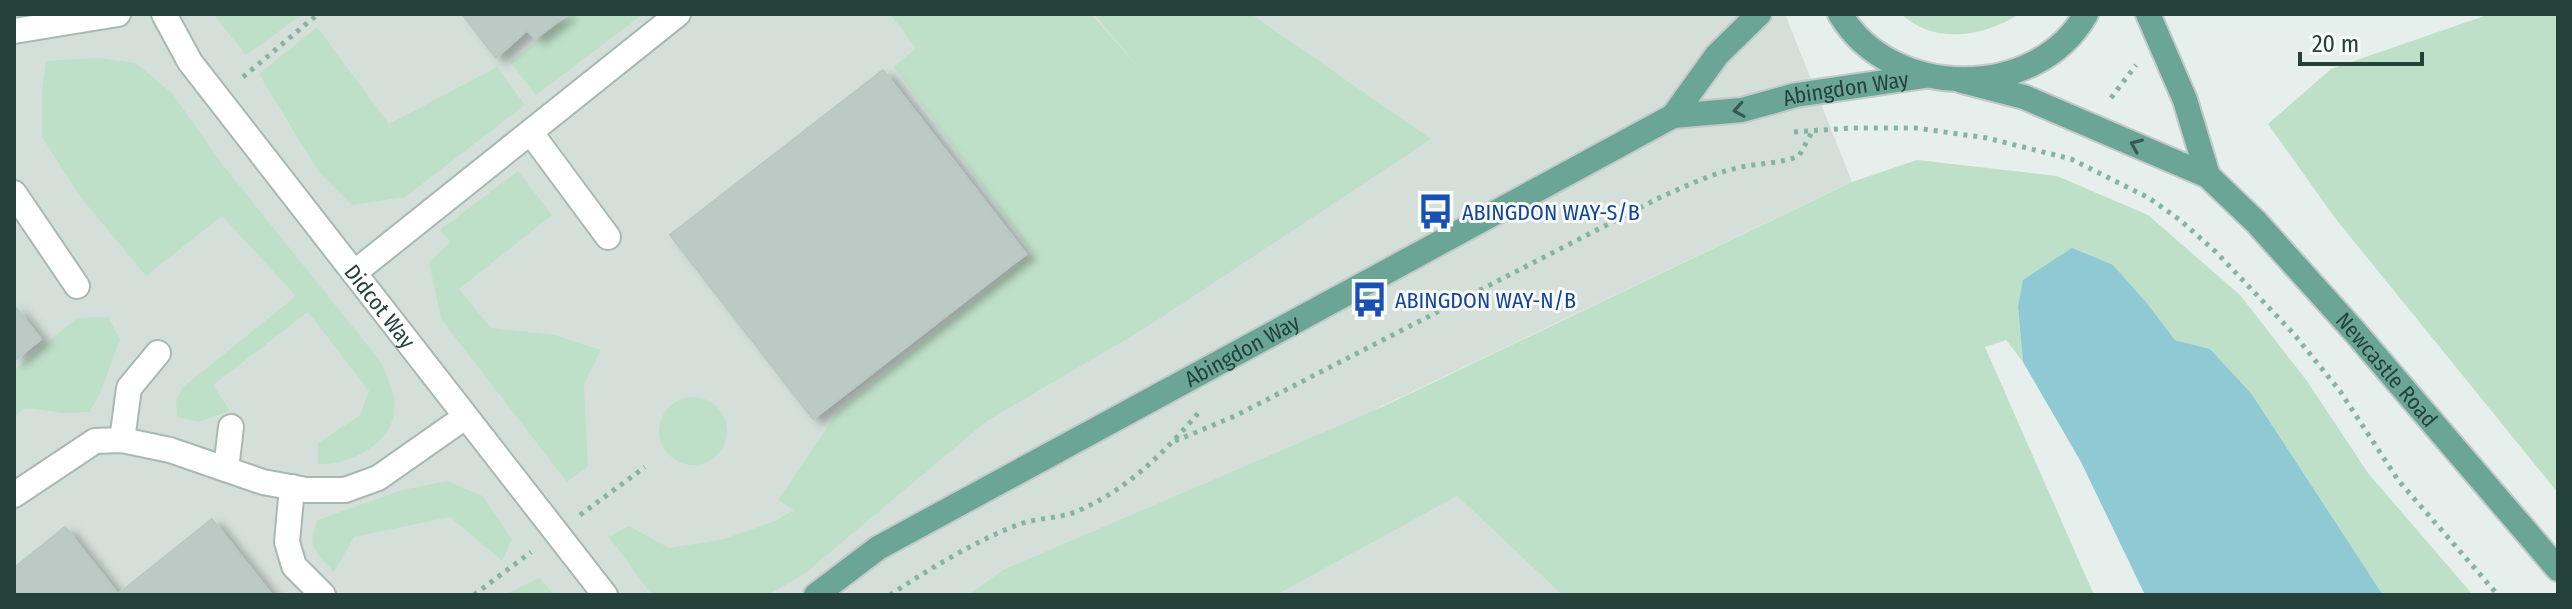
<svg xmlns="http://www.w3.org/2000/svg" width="2572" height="609" font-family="'Fira Sans Condensed',sans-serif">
<defs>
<filter id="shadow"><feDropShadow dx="9" dy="5" stdDeviation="4" flood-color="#0004"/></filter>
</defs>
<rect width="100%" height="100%" fill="#e6efeb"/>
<!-- built -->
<path fill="#d4dfda" d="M14,14H1785L1852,182L1380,407L1457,496L1562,595H14Z"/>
<!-- green -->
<g fill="#bfe0c8">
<path d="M213,14H303L246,55Z"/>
<path d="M572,14H643L536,95L510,62Z"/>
<path d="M890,14H1091L1139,68L1094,14H1251L1431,139L1147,327L987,421L803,575L767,595H652L609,537L629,526L669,548L724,539L775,521L794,510L778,500L838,411L1033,254L894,67L916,48Z"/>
<path d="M1901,14H2019C1984,37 1934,45 1901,14Z"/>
<path d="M2490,14H2558V493L2335,218L2268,124L2331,69Z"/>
<path d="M317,27L389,124L497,67L525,105L405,197L352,205L318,171L259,74Z"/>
<path d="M98,58L136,63L173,94L219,160L381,362C385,373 392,386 394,398C401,439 353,466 318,464V443L360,415L369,391L308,312L213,385L230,411L198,422L177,417L176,400L183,387L296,296L222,216L146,276L82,199L42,137V90L46,61Z"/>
<path d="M1917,160L2057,176L2148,215L2240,295L2307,381L2368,473L2473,595H2383L2251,393L2210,349L2175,340L2146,302L2113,265L2018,307L2023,362L2006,340L1985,347L2094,595H1562L1457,496L1276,595H968L1003,570L1380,408L1852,182Z"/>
<path d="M518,171L552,215L459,289L491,328L555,335L601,350L584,384L588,466L567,482L441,319L429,262L450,242L440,230Z"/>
<path d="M108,317L120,339L101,391L90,412L64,413L25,408L14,417V370L77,318Z"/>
<circle cx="693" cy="431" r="34"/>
<path d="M447,481L483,496L512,539L502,561L450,517L354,537L334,572C316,552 305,547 318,520L402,490Z"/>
<path d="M539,578L555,595H504Z"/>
</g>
<!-- water -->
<path fill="#8ec9d4" d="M2072,248L2113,265L2146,302L2175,340L2210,349L2251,393L2383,595H2145L2081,462L2023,362L2018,307L2023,280Z"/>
<!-- building -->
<g fill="#bbcac4" stroke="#b8c9c2" stroke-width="2" filter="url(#shadow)">
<path d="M462,14H567L535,39L527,30L496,58Z"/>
<path d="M883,70L1026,254L813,419L670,235Z"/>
<path d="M14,305L41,339L14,361Z"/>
<path d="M212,519L272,595H14V568L65,527L118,594Z"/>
</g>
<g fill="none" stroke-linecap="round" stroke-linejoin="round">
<defs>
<g id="minor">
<path id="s1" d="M164,14L190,62L605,595"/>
<path d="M14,31L118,14"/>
<path d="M531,133L608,237"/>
<path d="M14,193L77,286"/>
<path d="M354,273L678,14"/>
<path d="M122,440L129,388L158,353"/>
<path d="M226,469L231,427"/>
<path d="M292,487L287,542L294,566L323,595"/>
<path d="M14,495L95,441L122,440L170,450L263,482L306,490H345L378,478L465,417"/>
</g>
<g id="major">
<path d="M1840,14C1891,100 2036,102 2086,14"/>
<path d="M2148,14L2185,100L2208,176"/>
<path id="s2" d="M1962,81L2024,97L2208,176L2256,222L2355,332L2558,569"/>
<path d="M1673,116L1717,55L1759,14"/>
<path id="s3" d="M816,595L878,548L1673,116L1742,110L1796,95L1925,76"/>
</g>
</defs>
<!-- minor casing -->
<use href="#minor" stroke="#a8b8b2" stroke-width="28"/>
<!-- major casing -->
<use href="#major" stroke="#c2cac8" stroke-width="28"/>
<!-- path -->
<g stroke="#86b3a5" stroke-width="5" stroke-dasharray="4 6" stroke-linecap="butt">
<path d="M243,77L318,14"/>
<path d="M2111,98L2136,65"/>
<path d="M1794,132L1851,128H1916L1987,138L2071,159L2149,198L2180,220L2216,252L2293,333L2340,391L2398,480L2498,595"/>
<path d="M1175,441L1235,416L1661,197C1686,186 1711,174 1737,168C1758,163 1779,164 1799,156L1812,132"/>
<path d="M580,515L645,467"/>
<path d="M474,595L531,552"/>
<path d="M890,595C927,570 979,539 1020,524C1040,517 1061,519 1080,510C1128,489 1166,451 1199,412"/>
</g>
<!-- minor -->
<use href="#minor" stroke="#fff" stroke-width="24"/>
<!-- major -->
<use href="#major" stroke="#6aa596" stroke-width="24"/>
</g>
<!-- one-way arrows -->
<defs><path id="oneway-chevron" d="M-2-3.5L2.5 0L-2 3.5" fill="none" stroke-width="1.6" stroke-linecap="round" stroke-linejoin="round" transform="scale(2)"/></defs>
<g stroke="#365b51">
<use href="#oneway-chevron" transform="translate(1739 110) rotate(171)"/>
<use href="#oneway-chevron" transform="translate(2136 145) rotate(-157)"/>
</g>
<!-- icons -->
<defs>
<symbol id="bus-bare" viewBox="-9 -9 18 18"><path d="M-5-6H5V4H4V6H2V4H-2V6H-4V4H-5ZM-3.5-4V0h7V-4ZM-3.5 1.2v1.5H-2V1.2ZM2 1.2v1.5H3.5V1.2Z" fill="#1a4fb4" stroke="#f7fbf9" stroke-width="2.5" paint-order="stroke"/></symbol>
</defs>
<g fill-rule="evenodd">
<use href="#bus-bare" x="1410" y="186" width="51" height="51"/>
<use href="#bus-bare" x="1344" y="274" width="51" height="51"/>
</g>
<g text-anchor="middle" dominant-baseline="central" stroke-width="6" stroke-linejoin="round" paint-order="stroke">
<!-- street labels -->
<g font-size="22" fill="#24423a" stroke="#f7fbf9">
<text stroke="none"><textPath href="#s3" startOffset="1158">Abingdon Way</textPath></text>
<text stroke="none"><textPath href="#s1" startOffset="364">Didcot Way</textPath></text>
<text stroke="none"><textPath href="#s3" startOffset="492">Abingdon Way</textPath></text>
<text stroke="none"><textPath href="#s2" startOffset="528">Newcastle Road</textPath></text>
</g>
<!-- transit labels -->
<g font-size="22" fill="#164399" stroke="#f7fbf9" text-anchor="start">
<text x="1462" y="212">ABINGDON WAY-S/B</text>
<text x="1395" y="300">ABINGDON WAY-N/B</text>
</g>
</g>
<!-- border -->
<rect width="2572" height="609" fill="none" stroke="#24423a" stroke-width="32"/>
<!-- scale -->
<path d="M2300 52v12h122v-12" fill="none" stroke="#24423a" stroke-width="4"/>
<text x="2312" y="52" font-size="24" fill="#24423a" stroke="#f7fbf9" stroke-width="6" paint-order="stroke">20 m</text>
</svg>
